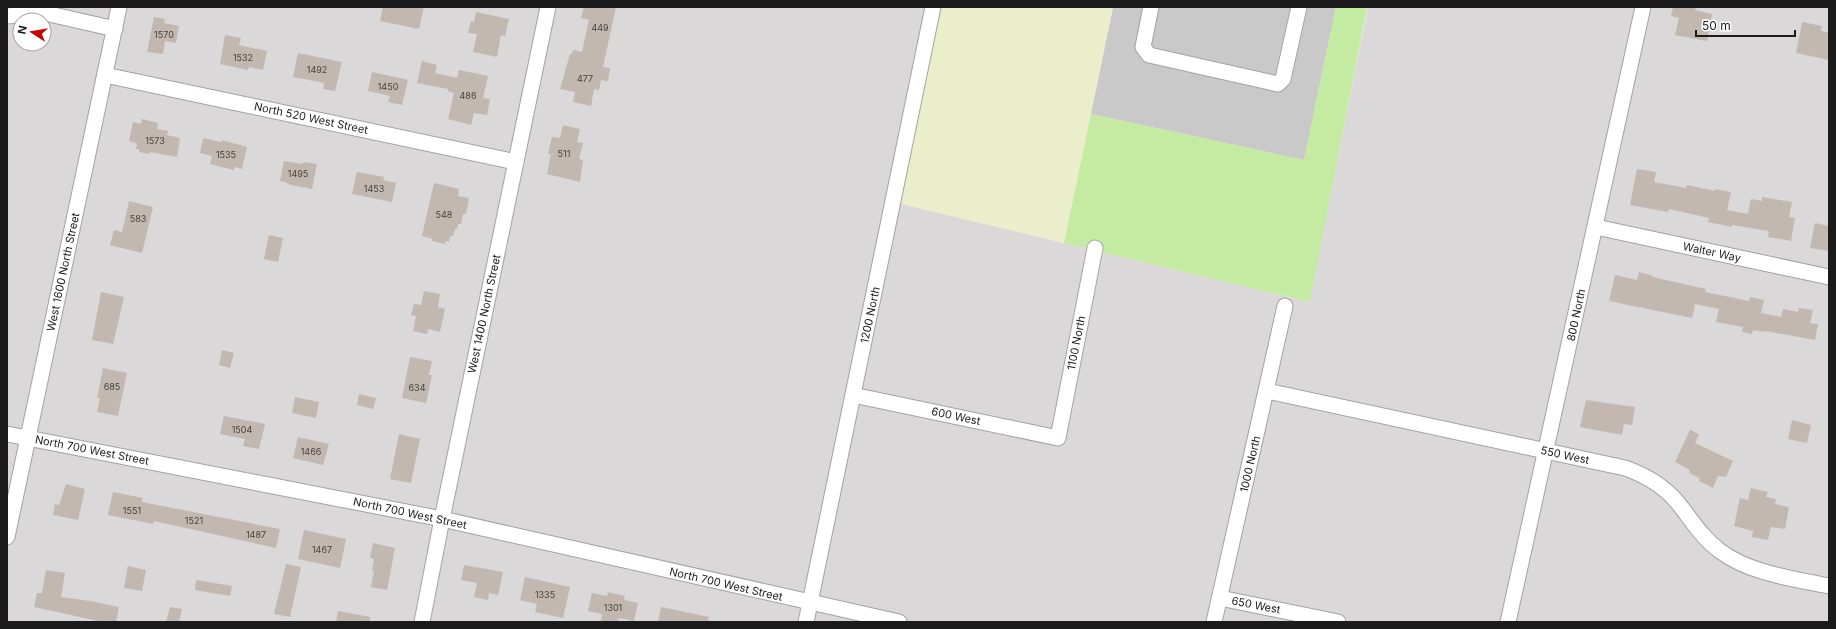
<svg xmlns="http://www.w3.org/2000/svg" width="1836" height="629" font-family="Inter,sans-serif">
<rect width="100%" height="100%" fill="#eee9e0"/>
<!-- residential -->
<path fill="#dad8d8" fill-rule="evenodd" d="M7,7H933L893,202L1309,302L1368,7H1829V622H7ZM20,20H44V44H20Z"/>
<!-- religious -->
<path fill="#c9c9c9" d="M1113,7H1336L1304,160L1091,114Z"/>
<!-- farmland -->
<path fill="#eaeeca" d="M933,7H1113L1064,243L893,202Z"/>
<!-- grass -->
<path fill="#c5eba3" d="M1336,7H1367L1310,302L1064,243L1091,114L1304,160Z"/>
<!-- building -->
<g fill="#c2b8b0">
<path d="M383,7H424L419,29L380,21Z"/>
<path d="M584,7H616L603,67L610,68L608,81L601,80L599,90L594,89L591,106L573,102L575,92L560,89L570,54H572L573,50L582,52L589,20L581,18Z"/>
<path d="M1673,7H1696L1695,10L1712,14L1707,41L1675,35L1679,18L1671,16Z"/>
<path d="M476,12L509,19L505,36L501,35L497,57L473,52L477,34L468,33L471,21L474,22Z"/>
<path d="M154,17L165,19L164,23L179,26L176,43L165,41L163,54L147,52Z"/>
<path d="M1802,22L1822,26L1821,31L1829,33V60L1796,53Z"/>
<path d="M225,35L241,38L239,45L267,51L263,70L249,67L248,70L220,64Z"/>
<path d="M298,53L342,62L335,91L323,89L324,83L293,77Z"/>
<path d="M422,61L437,65L435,73L457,78L459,70L488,76L483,98L490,99L487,115L474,113L471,125L448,119L454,93L448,91V89L417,83Z"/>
<path d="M372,72L408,80L402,105L388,102L390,96L368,91Z"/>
<path d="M142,119L158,123L157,129L168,131L167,135L180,138L177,157L150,152L149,154L139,152V149H136L137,143L129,141L133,122L141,124Z"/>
<path d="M563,125L580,129L577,142L583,143L579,159L583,160L580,182L547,174L551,154H548L552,137L560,138Z"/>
<path d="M203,138L221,142L222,140L247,147L242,169L234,167V170L210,164L212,156L200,153Z"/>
<path d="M284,161L303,164V162L317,164L312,189L287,184L288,183L280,181Z"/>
<path d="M1637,169L1656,172L1654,182L1686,188L1687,185L1715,191V189L1731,192L1727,210L1748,214L1751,199L1762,201V197L1792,202L1789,217L1795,218L1791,241L1768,237L1769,231L1732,225V227L1708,222L1709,218L1669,209L1668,212L1630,205Z"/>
<path d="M357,172L384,177L383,180L396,183L392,202L352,194Z"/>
<path d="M434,183L459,189L458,196L469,198L466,214H463L461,224H458L457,229H455L453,236H450L449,242L445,241V244L432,241L433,239L422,236Z"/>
<path d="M129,201L153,207L142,253L110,245L114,230L122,232Z"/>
<path d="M1815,223L1829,226V251L1810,248Z"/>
<path d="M269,235L283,238L278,262L264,259Z"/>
<path d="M1639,272L1653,276L1652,277L1706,289L1705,292L1749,301L1750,297L1764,300L1761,313L1781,317L1783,309L1798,312L1799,308L1813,310L1810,323L1818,324L1815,340L1765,331V332L1753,330L1752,334L1742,332L1743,327L1716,322L1719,309L1695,304L1692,318L1609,301L1615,275L1637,280Z"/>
<path d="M424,291L440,294L438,307L445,309L440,332L428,329L427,334L413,331L416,316L411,315L414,304L421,305Z"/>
<path d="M101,292L124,297L113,344L92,340Z"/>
<path d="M222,350L234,353L230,368L219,365Z"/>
<path d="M410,357L432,361L429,375H432L426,403L402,398Z"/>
<path d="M103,368L127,373L118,416L97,412L100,398H97Z"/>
<path d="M359,394L376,398L373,409L357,405Z"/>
<path d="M295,397L319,402L316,418L292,413Z"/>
<path d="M1586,400L1635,407L1632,425L1624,424L1622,435L1580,427Z"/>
<path d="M224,416L265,424L259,449L243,446L245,439L220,434Z"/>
<path d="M1792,420L1811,425L1807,443L1788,439Z"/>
<path d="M1690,430L1699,434L1695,443L1733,461L1726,477L1718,476L1713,488L1699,481L1700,478L1689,473L1690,470L1675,462Z"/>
<path d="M399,434L420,439L411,483L390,479Z"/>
<path d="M298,437L329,444L323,465L293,458Z"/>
<path d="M66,484L85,489L78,520L53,515L55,504L59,505Z"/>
<path d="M1751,488L1768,492L1766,497L1776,499L1775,504L1789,507L1785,529L1771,527L1768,540L1752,537L1753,531L1734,526L1740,498L1748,500Z"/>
<path d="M113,492L143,498L142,502L280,529L276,548L154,521L153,524L108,515Z"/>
<path d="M304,530L346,539L340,568L298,559Z"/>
<path d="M373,543L395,548L387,590L371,587L374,571H372L374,559L370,558Z"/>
<path d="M286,564L301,567L290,617L274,614Z"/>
<path d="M464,565L503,572L498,595L489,593L488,600L474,597L477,583L461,580Z"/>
<path d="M128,566L146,570L142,591L124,588Z"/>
<path d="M46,570L65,573L61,597L90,601L119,607L116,622H103L34,607L37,593H42Z"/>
<path d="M525,577L570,587L563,618L535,612L537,604L520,600Z"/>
<path d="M196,580L232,586L230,596L195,590Z"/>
<path d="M608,592L625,596L624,600L638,603L634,621L619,618L618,622H601L602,614L588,611L592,593L607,596Z"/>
<path d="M170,607L182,609L179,622H166Z"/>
<path d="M661,607L709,617L708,622H658Z"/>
<path d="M338,611L370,617V622H336Z"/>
</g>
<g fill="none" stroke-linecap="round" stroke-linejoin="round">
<defs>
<g id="minor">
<path d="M1151,7L1143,47L1149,55L1278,84L1283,79L1299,7"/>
<path d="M7,16L45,13L115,29"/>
<path d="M105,75L516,162"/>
<path d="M1596,227L1829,277"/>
<path d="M1267,391L1625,468C1645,475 1664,486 1678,503C1691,519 1702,538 1720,551C1751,574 1792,578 1829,586"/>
<path d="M853,395L1058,438L1095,248"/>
<path d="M7,434L442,519L899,622"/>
<path d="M7,537L119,7"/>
<path d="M1220,598L1338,622"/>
<path d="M422,622L442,519L548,7"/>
<path d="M806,622L933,7"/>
<path d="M1214,622L1285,306"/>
<path d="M1508,622L1643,7"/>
</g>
</defs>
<!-- minor casing -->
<use href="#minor" stroke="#a2a2a2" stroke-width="17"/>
<!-- minor -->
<use href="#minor" stroke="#fff" stroke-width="15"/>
</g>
<g text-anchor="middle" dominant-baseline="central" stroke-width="3" stroke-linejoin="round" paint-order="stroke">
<!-- number labels -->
<g font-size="9" fill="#454240">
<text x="600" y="27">449</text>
<text x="164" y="34">1570</text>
<text x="243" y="57">1532</text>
<text x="317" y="69">1492</text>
<text x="585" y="78">477</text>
<text x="388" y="86">1450</text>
<text x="468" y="95">486</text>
<text x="155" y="140">1573</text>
<text x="564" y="153">511</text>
<text x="226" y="154">1535</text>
<text x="298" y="173">1495</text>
<text x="374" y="188">1453</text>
<text x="444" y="214">548</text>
<text x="138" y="218">583</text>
<text x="112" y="386">685</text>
<text x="417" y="387">634</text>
<text x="242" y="429">1504</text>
<text x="311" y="451">1466</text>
<text x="132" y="510">1551</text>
<text x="194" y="520">1521</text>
<text x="256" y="534">1487</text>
<text x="322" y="549">1467</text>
<text x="545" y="594">1335</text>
<text x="613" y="607">1301</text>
</g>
<!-- street labels -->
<g font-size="11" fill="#1b1b1b" stroke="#fff">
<text transform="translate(311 118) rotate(12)">North 520 West Street</text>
<text transform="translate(1712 252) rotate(12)">Walter Way</text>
<text transform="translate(63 272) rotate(-78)">West 1600 North Street</text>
<text transform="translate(484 314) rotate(-78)">West 1400 North Street</text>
<text transform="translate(870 315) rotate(-78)">1200 North</text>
<text transform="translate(1576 315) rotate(-78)">800 North</text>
<text transform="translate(1076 343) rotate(-79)">1100 North</text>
<text transform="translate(956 416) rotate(12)">600 West</text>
<text transform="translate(92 450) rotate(11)">North 700 West Street</text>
<text transform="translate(1565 455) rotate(12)">550 West</text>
<text transform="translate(1250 464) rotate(-77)">1000 North</text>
<text transform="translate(410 513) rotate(12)">North 700 West Street</text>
<text transform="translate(726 584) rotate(13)">North 700 West Street</text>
<text transform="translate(1256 605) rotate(11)">650 West</text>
</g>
</g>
<!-- border -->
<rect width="1836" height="629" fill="none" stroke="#1b1b1b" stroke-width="16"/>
<!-- north arrow -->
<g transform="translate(32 32) rotate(282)"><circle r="19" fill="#ffffff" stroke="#a4a4a4"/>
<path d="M0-3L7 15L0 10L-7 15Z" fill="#c70400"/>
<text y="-6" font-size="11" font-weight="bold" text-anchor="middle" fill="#1b1b1b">N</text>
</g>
<!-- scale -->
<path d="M1696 30v6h99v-6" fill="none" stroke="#1b1b1b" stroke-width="2"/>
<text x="1702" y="30" font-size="12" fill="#1b1b1b" stroke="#ffffff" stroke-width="3" paint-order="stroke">50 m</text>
</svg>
